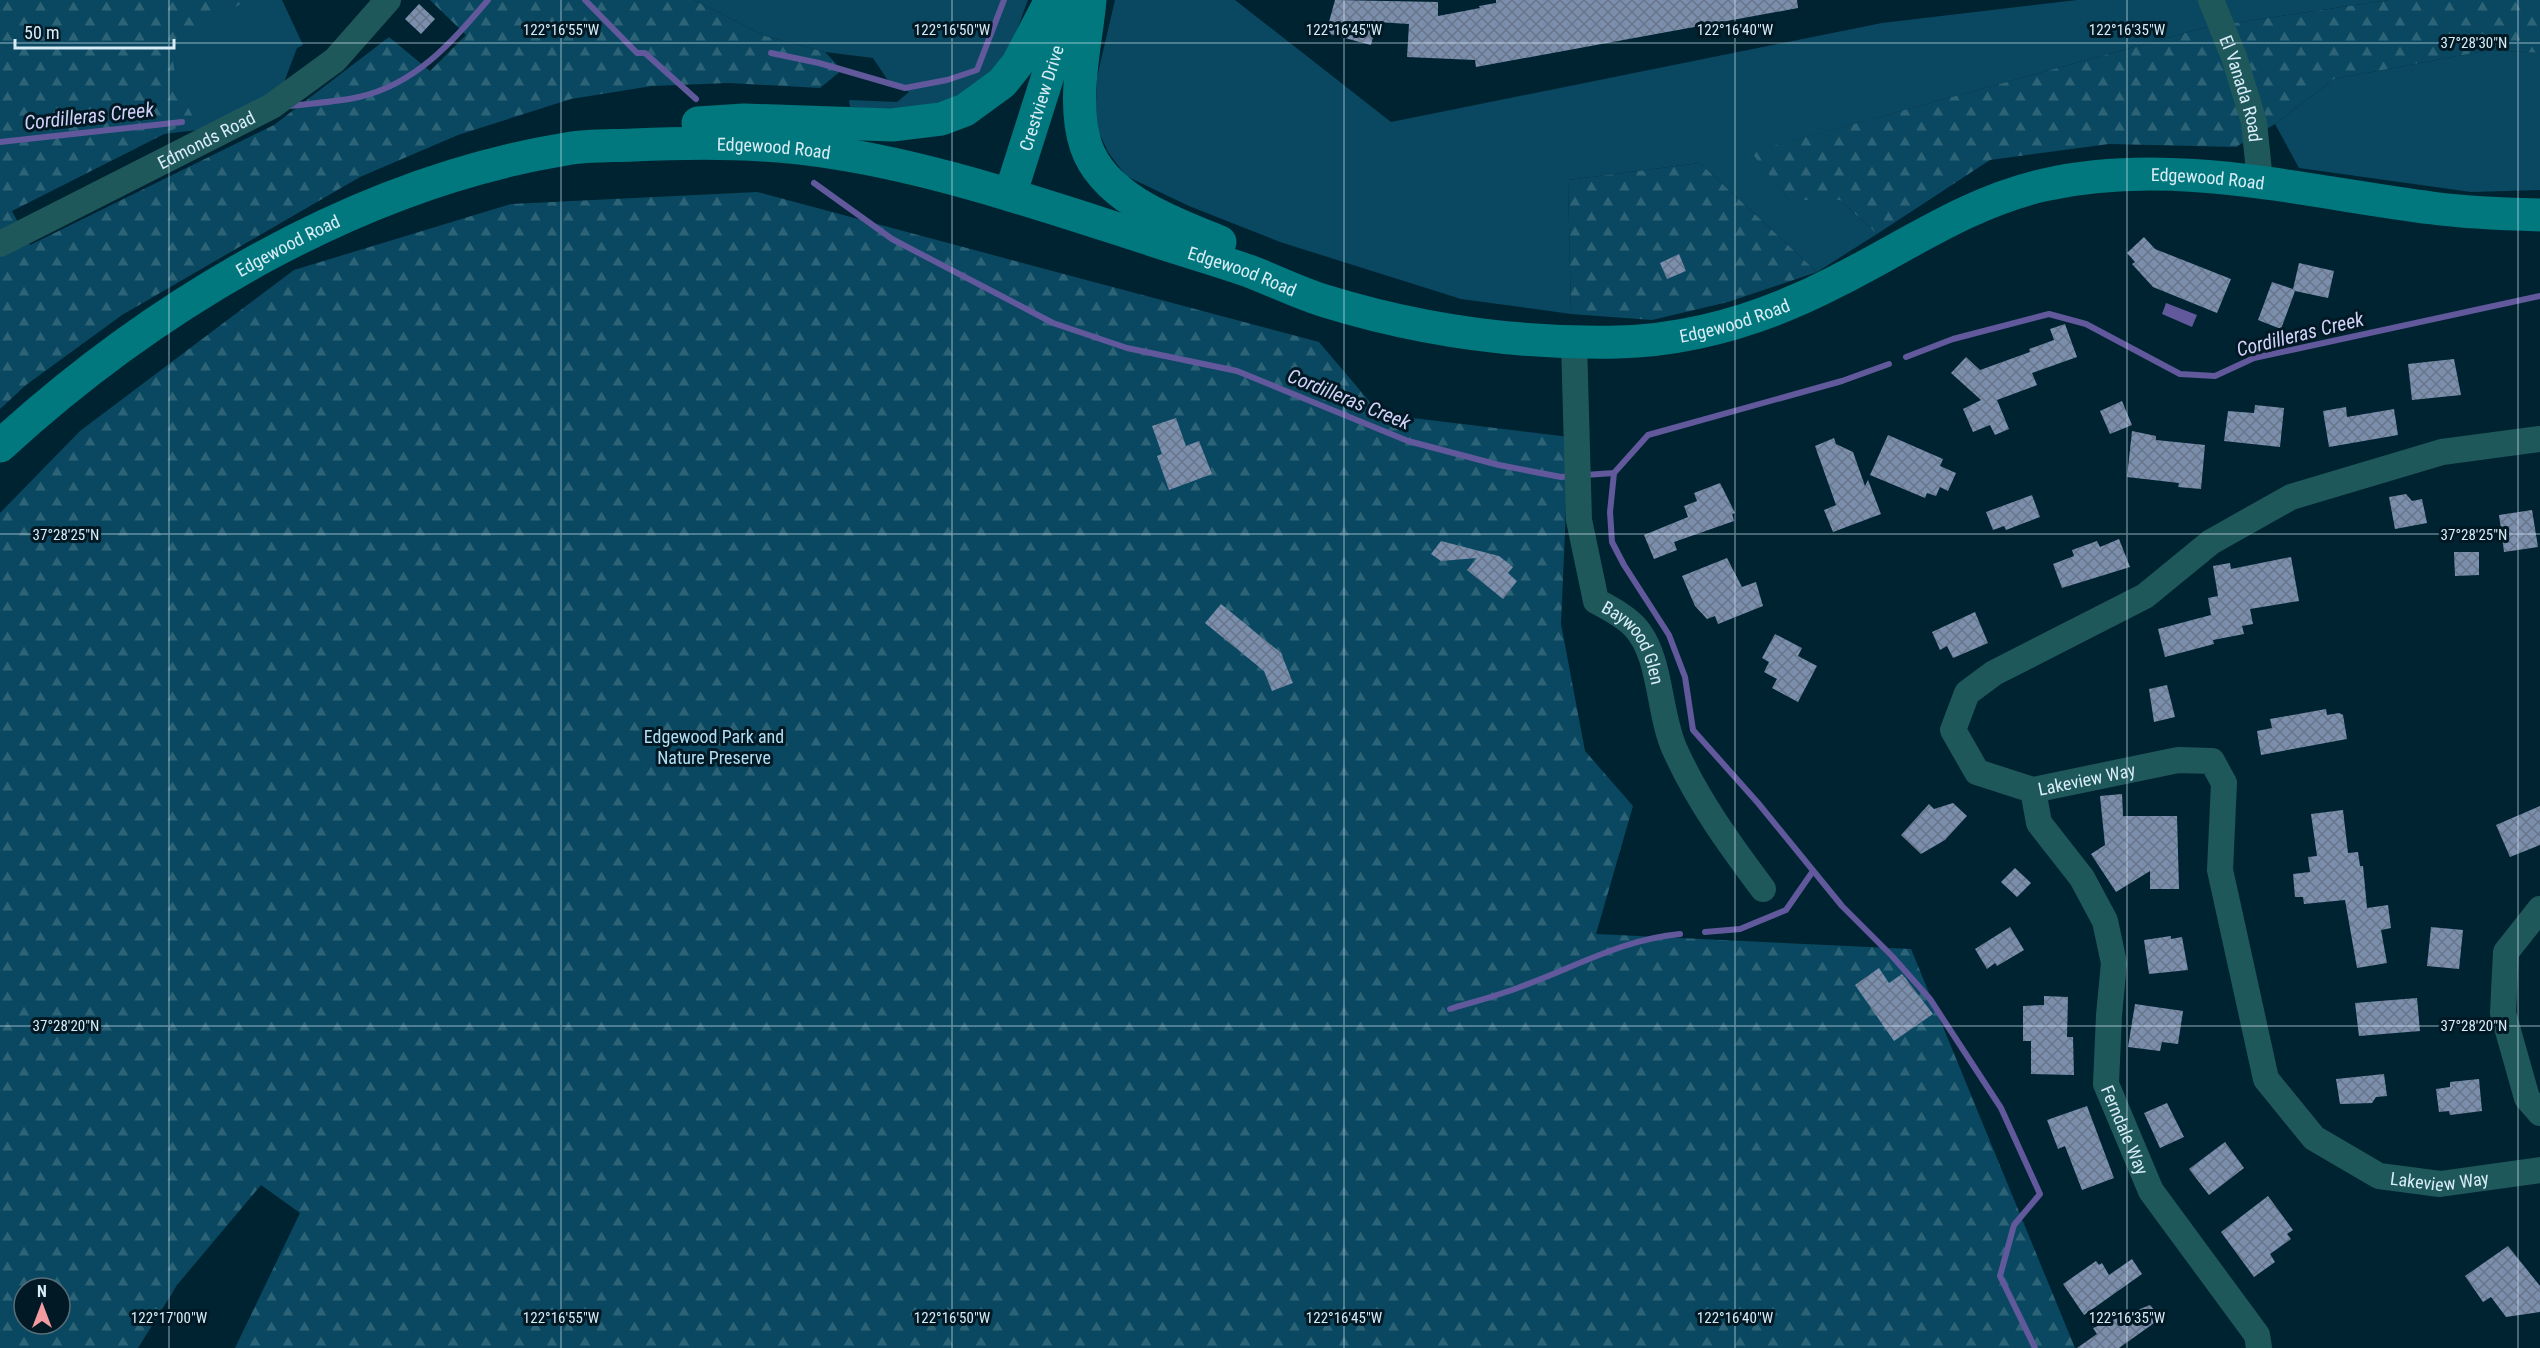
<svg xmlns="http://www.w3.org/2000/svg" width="2540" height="1348" font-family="'Roboto Condensed',sans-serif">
<defs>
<pattern id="forest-firs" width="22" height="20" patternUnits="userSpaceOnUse" patternTransform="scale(1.5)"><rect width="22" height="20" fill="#094860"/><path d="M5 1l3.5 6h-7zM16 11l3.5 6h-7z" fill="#2c6377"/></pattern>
<pattern id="building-cross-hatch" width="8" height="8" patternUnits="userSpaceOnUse" patternTransform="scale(1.5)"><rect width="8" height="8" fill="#7b8eac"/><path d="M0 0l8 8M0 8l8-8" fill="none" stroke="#67758a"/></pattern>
</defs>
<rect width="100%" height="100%" fill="#002332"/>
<!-- green -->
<g fill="#094860">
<path d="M0,0H282L303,45L297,48L269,122L48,147Z"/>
<path d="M694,0H1028C1021,18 1015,39 1004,55C970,108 907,113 850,107L849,100L897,102L909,92L887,79L873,58L825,52L765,36Z"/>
<path d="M1115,0H1235L1391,122L1882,23L2077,0H2389L2207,27L1752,152L1789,200H1840L1877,234L1817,272L1700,163L1568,180L1571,314L1461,299L1280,242L1189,206L1126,176L1108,152L1095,124L1097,77Z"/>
<path d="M2490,50L2540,53V190L2471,192L2299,168L2275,124L2334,79Z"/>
</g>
<!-- forest -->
<g fill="url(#forest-firs)" fill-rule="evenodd">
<path d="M0,0H248L173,41C170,70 181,94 194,119L12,211L30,245L274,125L389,37L430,71L466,35L430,0H694L765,36L825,52L842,70L820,88L729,83L652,86L571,99L458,135L360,177L122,315L26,385L0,409Z"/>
<path d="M2389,0H2540V53L2490,50L2334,79L2275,124L2236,147L2109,144L1990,160L1877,234L1840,200H1789L1751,152L2207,27Z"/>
<path d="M1700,163L1817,272L1728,302L1652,320L1571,314L1568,180Z"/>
<path d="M757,192L1319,342L1380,414L1569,437L1561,624L1585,751L1633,806L1596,934L1911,949L2075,1348H235L300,1213L261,1185L177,1285L138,1348H0V513L80,431L294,270L511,204ZM24,1288H60V1324H24Z"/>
</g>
<!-- water -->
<path fill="#61599b" d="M2166,303L2197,315L2192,327L2162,314Z"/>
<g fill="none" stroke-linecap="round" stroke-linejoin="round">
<!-- stream -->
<g stroke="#61599b" stroke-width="6">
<path d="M585,0L637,53H645L696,99"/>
<path d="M771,53L819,63L905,88L947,80L977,70L1004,0"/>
<path d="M290,106C313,103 337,102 359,97C416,84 451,43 488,0"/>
<path d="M0,142L182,122"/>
<path d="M814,183L892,239L1053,323L1127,348L1237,371L1408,441L1499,465L1561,477L1572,476"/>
<path d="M1906,357L1953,339L2049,314L2086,324L2180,374L2215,376L2254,358L2540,296"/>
<path d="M1614,473L1610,512L1612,542L1624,565L1669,635L1685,677L1693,730L1758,803L1842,906L1892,956L1930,999L2001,1108L2040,1194L2014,1225L2000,1276L2035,1348"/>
<path d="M1585,475L1614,473L1648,435L1842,381L1889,364"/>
<path d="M1705,932L1740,929L1786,910L1813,871"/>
<path d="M1450,1009C1473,1002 1497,996 1520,987C1573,968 1623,939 1680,934"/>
</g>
</g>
<!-- building -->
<g fill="url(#building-cross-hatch)">
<path d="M1335,0L1438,2V16L1480,8L1479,6L1496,3V0H1797L1798,8L1476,67L1475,60L1407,57L1409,24L1377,22L1371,45L1326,33Z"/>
<path d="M419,4L435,19L421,34L405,19Z"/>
<path d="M2144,237L2155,249L2231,279L2217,313L2153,287L2132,264L2135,262L2127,253Z"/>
<path d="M1679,254L1686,271L1667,279L1660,263Z"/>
<path d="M2299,263L2334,271L2328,298L2295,291L2281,329L2258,320L2272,282L2293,289Z"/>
<path d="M2065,324L2077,357L2032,373L2037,385L1997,400L2009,429L1995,435L1990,425L1973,432L1963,409L1981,400L1951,373L1966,357L1980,370L2030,352L2029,349L2054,340L2050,329Z"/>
<path d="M2454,359L2461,395L2412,400L2408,364Z"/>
<path d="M2122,401L2132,425L2110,434L2100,411Z"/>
<path d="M2255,405L2284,408L2280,447L2224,441L2228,411L2254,413Z"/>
<path d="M2346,407L2347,417L2394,409L2398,435L2329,447L2323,411Z"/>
<path d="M1176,418L1186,446L1199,441L1212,474L1169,490L1157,456L1162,454L1152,426Z"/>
<path d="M2132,431L2156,436V440L2205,445L2201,489L2178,487L2179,483L2127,477Z"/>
<path d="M1888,435L1943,459L1940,466L1956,473L1948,491L1940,487L1936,496L1927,493L1925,498L1870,475Z"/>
<path d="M1834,438L1836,444L1853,452L1865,486L1868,480L1881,514L1833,532L1824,510L1836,505L1815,446Z"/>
<path d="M1720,483L1735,513L1732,514L1734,521L1674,542L1677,550L1654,559L1644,535L1688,517L1684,506L1697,501L1694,493Z"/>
<path d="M2406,494L2412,501L2422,499L2427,523L2395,529L2389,497Z"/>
<path d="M2032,495L2040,517L2006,530L2004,526L1993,530L1986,512Z"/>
<path d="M2532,510L2538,547L2504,552L2499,515Z"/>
<path d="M2119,539L2130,567L2062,588L2053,564L2074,556L2072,550L2097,541L2100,547Z"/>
<path d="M1441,541L1499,556L1513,567L1508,573L1517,581L1503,599L1467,570L1477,558L1441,561L1431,554Z"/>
<path d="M2454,552H2479V575L2455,576Z"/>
<path d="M2291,557L2299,601L2250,609L2253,624L2242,626L2244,634L2213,640L2214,644L2165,657L2158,629L2211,615L2208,598L2218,596L2213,566L2230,563L2231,569Z"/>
<path d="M1727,558L1742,587L1756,582L1763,606L1718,624L1715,616L1707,619L1695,606L1682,576Z"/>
<path d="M1221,604L1281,653L1293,683L1272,691L1264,671L1205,623Z"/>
<path d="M1975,612L1988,643L1953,658L1947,646L1940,650L1932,632Z"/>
<path d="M1775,634L1802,648L1798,656L1817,666L1798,702L1772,688L1777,679L1764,672L1769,662L1762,658Z"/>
<path d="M2167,685L2175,717L2154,722L2149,689Z"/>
<path d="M2326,709L2327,715L2339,713L2343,715L2347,739L2261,755L2257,731L2272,728L2270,719Z"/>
<path d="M2122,794L2123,816H2177L2179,889H2150V871L2116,892L2091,854L2105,845L2100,796Z"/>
<path d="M1953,803L1967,816L1945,840L1921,854L1901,835L1929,804L1934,809Z"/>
<path d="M2540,806V845L2510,857L2496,825Z"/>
<path d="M2343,810L2348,853L2358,852L2360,866H2363L2367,908L2388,905L2391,928L2381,930L2387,963L2357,968L2345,900L2304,904L2303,897H2295L2293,874L2310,872L2308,857L2317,856L2311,814Z"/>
<path d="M2015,868L2031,883L2017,897L2001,882Z"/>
<path d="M2010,927L2024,950L1997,966L1995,963L1987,969L1975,949Z"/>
<path d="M2431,927L2463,930L2459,969L2427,966Z"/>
<path d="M2171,936V939L2182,937L2188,970L2149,974L2144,940Z"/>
<path d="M1879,968L1889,983L1902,974L1933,1014L1894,1041L1855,985Z"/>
<path d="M2044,996L2068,997L2067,1037H2073L2074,1075L2031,1074V1041H2023V1006L2044,1005Z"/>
<path d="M2417,998L2420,1031L2359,1036L2355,1003Z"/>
<path d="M2135,1004L2183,1011L2178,1044L2162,1042L2160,1051L2128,1047Z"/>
<path d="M2384,1074L2387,1096L2376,1097L2372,1103L2340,1104L2336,1079Z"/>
<path d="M2479,1079L2482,1111L2450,1115L2449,1111L2439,1112L2436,1089L2450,1087V1082Z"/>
<path d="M2167,1103L2184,1137L2160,1148L2144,1113Z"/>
<path d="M2087,1106L2114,1178L2082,1190L2065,1146L2058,1149L2047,1120Z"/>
<path d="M2225,1142L2244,1168L2209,1195L2189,1169Z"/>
<path d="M2268,1196L2293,1230L2287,1234L2291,1239L2270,1254L2275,1262L2254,1277L2221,1232Z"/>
<path d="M2508,1246L2540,1286V1312L2506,1317L2491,1297L2483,1302L2465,1276Z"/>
<path d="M2132,1259L2142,1274L2084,1315L2063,1284L2096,1261L2099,1265L2102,1263L2109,1275Z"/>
<path d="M2150,1305L2155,1311L2157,1321L2119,1348H2077L2097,1334L2093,1328Z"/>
</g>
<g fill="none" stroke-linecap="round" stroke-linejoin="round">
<!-- street -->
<g stroke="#1f585b" stroke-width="26">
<path id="s1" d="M2211,0L2234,57L2254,122L2260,181"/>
<path id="s2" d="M0,244L272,106L335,60L388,0"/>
<path id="s3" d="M1574,342L1579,520L1596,601C1609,608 1623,615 1634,626C1662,655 1658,714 1675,750C1698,801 1730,845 1763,889"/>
<path id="s4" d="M2540,439L2442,452L2291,497L2211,542L2145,596L1994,673L1967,693L1953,730L1977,772L2033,790L2178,760L2212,761L2224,783L2220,870L2266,1079L2314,1138L2379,1176L2440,1184L2540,1170"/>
<path id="s5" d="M2033,790L2039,823L2082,878L2105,921L2114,963L2109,1015L2106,1084L2151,1191L2257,1335L2259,1348"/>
<path d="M2540,909L2506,952L2503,1013L2527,1098L2540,1113"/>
</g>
<!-- secondary -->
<g stroke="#00787d" stroke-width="33">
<path d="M1090,0C1086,45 1071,101 1086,146C1104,199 1173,223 1220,242"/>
<path d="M698,123L744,120L892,125L941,119L965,110L1002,83L1018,63L1051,0"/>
<path id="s6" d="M1010,195L1072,0"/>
<path id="s7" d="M0,446C154,305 357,183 566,149C588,145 611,146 633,145C701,142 767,142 835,153C937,169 1036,203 1134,234C1172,247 1211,258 1249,271C1275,281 1299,293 1325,301C1419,330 1519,344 1618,342C1694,340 1770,316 1837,281C1905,247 1968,202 2044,185C2173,156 2305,192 2432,208C2468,213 2504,214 2540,215"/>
</g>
</g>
<!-- ticks -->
<path fill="none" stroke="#d8ecf6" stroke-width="1.5" stroke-opacity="0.45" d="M169,0V1348M561,0V1348M952,0V1348M1344,0V1348M1735,0V1348M2127,0V1348M2518,0V1348M0,43H2540M0,534H2540M0,1026H2540"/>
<g text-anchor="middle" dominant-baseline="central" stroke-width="6" stroke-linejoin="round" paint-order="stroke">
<!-- street labels -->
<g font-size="18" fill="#d8ecf6" stroke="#001924">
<text stroke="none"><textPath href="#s1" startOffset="94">El Vanada Road</textPath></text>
<text stroke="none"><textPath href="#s6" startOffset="102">Crestview Drive</textPath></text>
<text stroke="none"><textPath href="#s2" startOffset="231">Edmonds Road</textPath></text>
<text stroke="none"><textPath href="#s7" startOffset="856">Edgewood Road</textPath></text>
<text stroke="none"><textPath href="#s7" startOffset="2350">Edgewood Road</textPath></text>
<text stroke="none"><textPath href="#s7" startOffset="352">Edgewood Road</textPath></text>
<text stroke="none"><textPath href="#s7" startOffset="1342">Edgewood Road</textPath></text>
<text stroke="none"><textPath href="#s7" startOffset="1846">Edgewood Road</textPath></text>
<text stroke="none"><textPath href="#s3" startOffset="320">Baywood Glen</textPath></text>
<text stroke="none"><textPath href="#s4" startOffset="838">Lakeview Way</textPath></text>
<text stroke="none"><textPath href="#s5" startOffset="366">Ferndale Way</textPath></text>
<text stroke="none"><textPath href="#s4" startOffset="1504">Lakeview Way</textPath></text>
</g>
<!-- park labels -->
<g font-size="18" fill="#b3def3" stroke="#001924">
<text x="714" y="736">Edgewood Park and<tspan x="714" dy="21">Nature Preserve</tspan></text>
</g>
<!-- water labels -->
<g font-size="20" font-style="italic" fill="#d3d1f8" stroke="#001924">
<text transform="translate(89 116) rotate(-6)">Cordilleras Creek</text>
<text transform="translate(2300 334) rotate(-14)">Cordilleras Creek</text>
<text transform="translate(1349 399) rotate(22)">Cordilleras Creek</text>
</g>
</g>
<g font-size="15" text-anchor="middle" fill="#d8ecf6" stroke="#001924" stroke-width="6" stroke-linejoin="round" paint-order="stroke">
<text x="561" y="35">122°16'55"W</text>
<text x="952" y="35">122°16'50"W</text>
<text x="1344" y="35">122°16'45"W</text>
<text x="1735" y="35">122°16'40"W</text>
<text x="2127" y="35">122°16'35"W</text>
<text x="2474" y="48">37°28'30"N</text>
<text x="66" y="540">37°28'25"N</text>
<text x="2474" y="540">37°28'25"N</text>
<text x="66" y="1031">37°28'20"N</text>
<text x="2474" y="1031">37°28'20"N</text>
<text x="169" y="1323">122°17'00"W</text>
<text x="561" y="1323">122°16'55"W</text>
<text x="952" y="1323">122°16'50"W</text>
<text x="1344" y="1323">122°16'45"W</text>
<text x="1735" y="1323">122°16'40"W</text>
<text x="2127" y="1323">122°16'35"W</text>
</g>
<!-- north arrow -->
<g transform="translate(42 1306)"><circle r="28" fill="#001924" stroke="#566d78" stroke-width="1.5"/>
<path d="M0-4.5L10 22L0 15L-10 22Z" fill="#f49aa1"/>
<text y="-9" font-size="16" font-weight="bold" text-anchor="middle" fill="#d8ecf6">N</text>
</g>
<!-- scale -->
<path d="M15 39v9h159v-9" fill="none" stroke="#d8ecf6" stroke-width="3"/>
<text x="24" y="39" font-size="18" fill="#d8ecf6" stroke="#001924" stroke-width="4.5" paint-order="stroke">50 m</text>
</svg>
